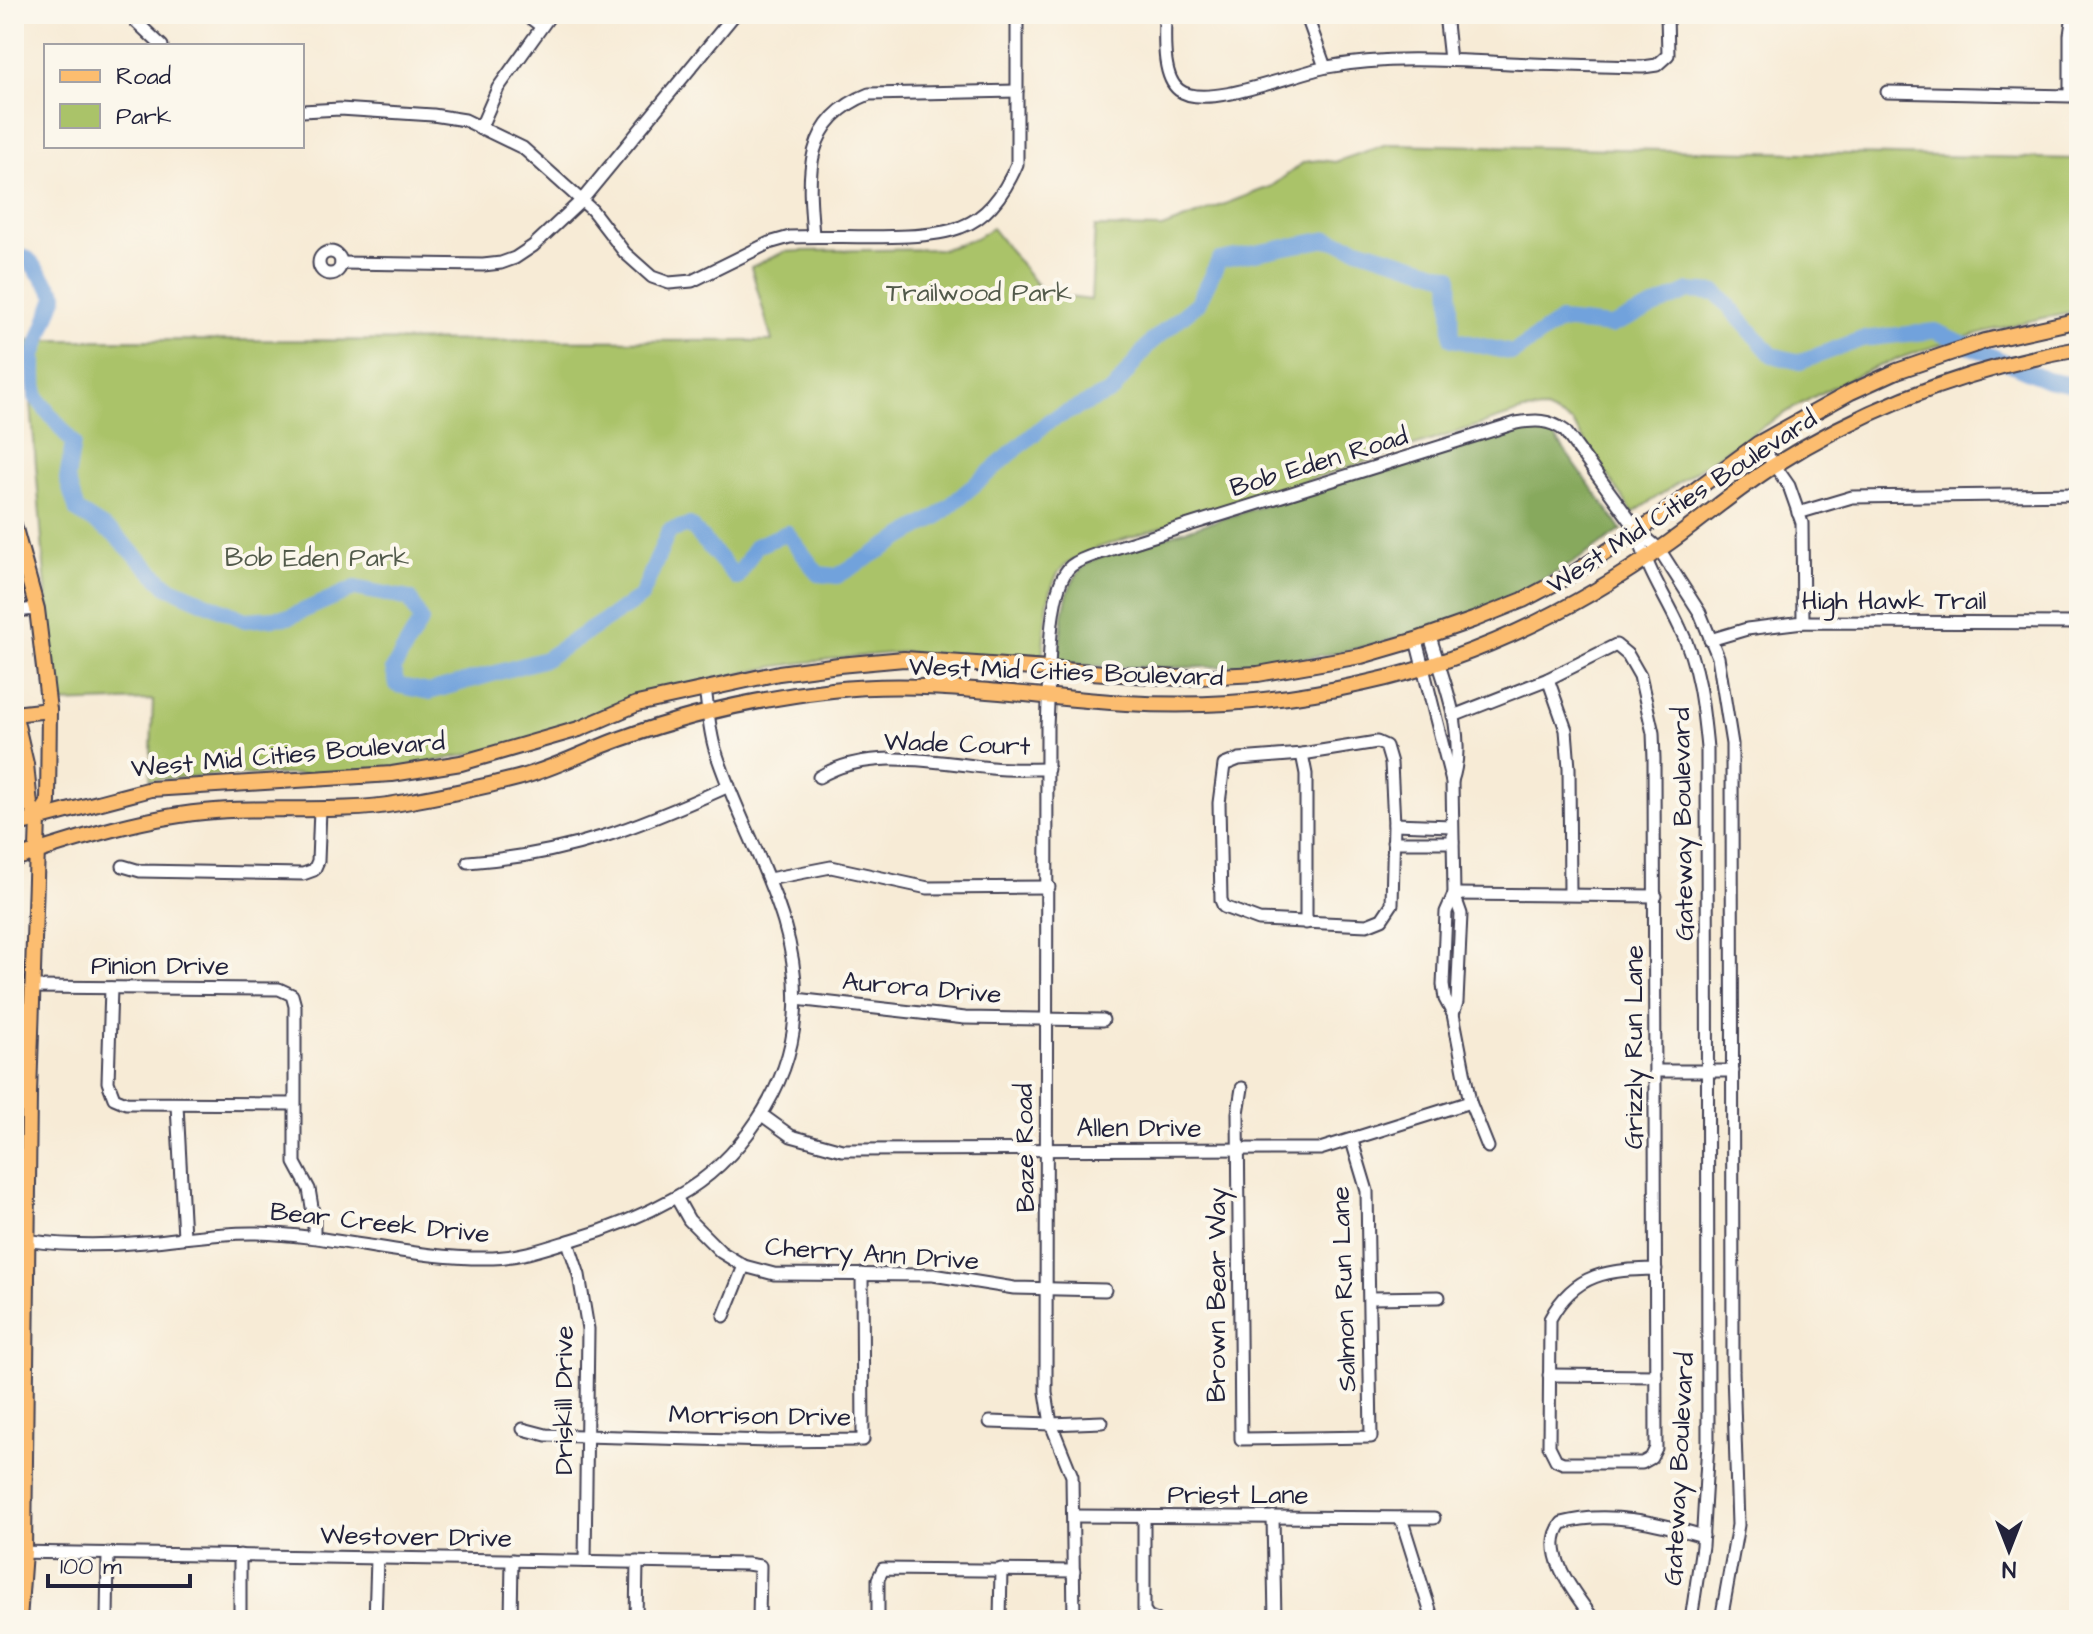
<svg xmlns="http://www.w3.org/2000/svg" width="2093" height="1634" font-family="'Architects Daughter',sans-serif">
<rect width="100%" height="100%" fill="#fbf7ec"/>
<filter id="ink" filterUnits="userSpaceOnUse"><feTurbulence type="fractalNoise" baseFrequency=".0125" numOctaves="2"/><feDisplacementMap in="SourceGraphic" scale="16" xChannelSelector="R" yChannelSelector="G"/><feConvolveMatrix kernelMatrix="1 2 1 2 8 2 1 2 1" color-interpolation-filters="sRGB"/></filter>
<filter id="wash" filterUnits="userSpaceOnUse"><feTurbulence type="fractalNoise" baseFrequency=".006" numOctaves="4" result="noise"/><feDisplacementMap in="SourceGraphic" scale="32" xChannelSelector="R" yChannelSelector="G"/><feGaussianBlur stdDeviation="1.8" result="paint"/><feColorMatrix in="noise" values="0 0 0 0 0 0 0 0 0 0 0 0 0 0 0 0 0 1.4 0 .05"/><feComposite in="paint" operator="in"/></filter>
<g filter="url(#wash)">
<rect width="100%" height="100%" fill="#f7ebd6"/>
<!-- green -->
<path fill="#aac369" stroke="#667252" stroke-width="2" d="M1387,144L2079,159V310C2009,325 1940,341 1874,368C1790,402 1709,463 1633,513L1572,422L1546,410L1523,411L1100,547C1089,552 1075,557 1066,564C1044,582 1045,635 1042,661L903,652L839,658L778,666L705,681L630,703L516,745L391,770L324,774L215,775L150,780L153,700L55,703L26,340L772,341L751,267L784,252L800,251L944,249L974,239L992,228L1044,294L1091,300L1095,227L1162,228L1272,186L1304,162L1320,160L1335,162Z"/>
<!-- forest -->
<path fill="#87a95d" stroke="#54664c" stroke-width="2" d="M1525,426L1545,430L1555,437L1622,530C1602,543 1582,558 1561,570C1400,660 1246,677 1065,664L1058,659C1064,622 1059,576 1097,558L1508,429Z"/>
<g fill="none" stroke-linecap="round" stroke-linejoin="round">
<!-- river -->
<path stroke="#71a2dc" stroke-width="16" d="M14,254L28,259L56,295L34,355L36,397L73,443L67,479L77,511L115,535L167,586L245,620L289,617L355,588L410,599L421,621L393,669L397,685L429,692L545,659L641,597L669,531L690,525L737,578L756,546L787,533L818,574L837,576L938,516L1049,421L1113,391L1149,344L1198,303L1219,260L1328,239L1450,276L1452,339L1513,353L1560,321L1611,326L1689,291L1717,293L1772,355L1800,362L1862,339L1935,331L2047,380L2079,386"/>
</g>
</g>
<g filter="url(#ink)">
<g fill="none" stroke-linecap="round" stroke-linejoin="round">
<defs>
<g id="minor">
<path d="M128,14L162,46"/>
<path d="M525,14L541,26"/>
<path d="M1165,14C1165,34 1161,76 1179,90C1205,111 1295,73 1327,67C1386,56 1449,60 1509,63C1554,65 1599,66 1643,67L1657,65L1668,55L1667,14"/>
<path d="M1306,14L1325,67"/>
<path d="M1445,14L1450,60"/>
<path d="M1887,92L2070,96V35L2073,14"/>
<path d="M302,111L340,109L433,115L465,120L523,148L592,210L625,253L652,277L669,283L692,281L769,243L790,237C835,234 921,243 961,227C989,217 1006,190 1017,164V14"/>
<path d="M480,129L498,88L551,14"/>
<path d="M813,235C808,176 802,120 869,94L1017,91"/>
<circle cx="330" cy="263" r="11"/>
<path d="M341,263L483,265L501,263L515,258L533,246L582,200L735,14"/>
<path d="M1759,443L1789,486L1802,523L1803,622"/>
<path d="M1798,513L1852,497L2079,494"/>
<path d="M1638,532C1646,570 1664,593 1680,628C1699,666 1703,707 1707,748L1708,1442L1702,1546L1691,1620"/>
<path d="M14,611L37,609"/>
<path d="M1430,636C1443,681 1468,735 1452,781"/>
<path d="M1416,640L1452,782L1454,894L1461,914L1457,1002L1453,1014"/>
<path d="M1710,640L1747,629L1803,622L2079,623"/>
<path d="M1548,679L1566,730L1569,768L1570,894"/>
<path d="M1453,716L1548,679L1616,645L1628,655L1640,676L1653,733L1654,759L1656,1448L1651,1458L1642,1463H1563L1556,1460L1549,1446L1550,1319C1575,1272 1609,1270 1656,1269"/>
<path d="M1377,742L1386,746L1391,763L1394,824L1392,904L1382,919L1367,925L1259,920L1224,907L1221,900L1219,803L1224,765L1239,759L1302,754Z"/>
<path d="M1302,754L1306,774V923"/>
<path d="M819,777C867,747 938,762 991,768C1010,770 1029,769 1048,769"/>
<path d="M1394,824L1452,826"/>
<path d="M1393,842H1453"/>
<path d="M468,862C569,855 638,827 729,786"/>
<path d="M123,866L140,871L303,874L314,870L318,861L320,809"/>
<path d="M769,879L831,867L928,888L1049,887"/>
<path d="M1454,894L1446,912L1443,985L1445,999L1453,1014L1470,1102L1488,1147"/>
<path d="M1454,894L1656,896"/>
<path d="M31,987L279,989L292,995L295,1006V1163L309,1189L314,1219V1237"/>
<path d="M111,988L108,1082L114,1098L126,1103L294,1104"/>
<path d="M796,999L965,1018L1103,1020"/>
<path d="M1656,1071H1733"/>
<path d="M1242,1088L1238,1113L1241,1439L1371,1437L1367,1191L1352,1141"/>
<path d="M177,1105L184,1237"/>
<path d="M762,1115L791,1136L842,1150L1320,1149L1470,1102"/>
<path d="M676,1197L689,1220L721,1252L744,1266L774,1274L933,1275L1014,1288L1105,1290"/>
<path d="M14,1238C52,1246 106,1246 145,1242C182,1239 219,1232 257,1233C336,1235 414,1260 493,1258C521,1257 546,1248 572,1240C607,1230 644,1215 676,1197C739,1162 790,1088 795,1016C803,918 743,839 715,749C709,730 708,708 705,688"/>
<path d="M568,1242L579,1275L588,1329L585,1561"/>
<path d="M1370,1298L1439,1297"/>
<path d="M724,1316L744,1266"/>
<path d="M1549,1375L1656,1376"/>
<path d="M990,1422L1051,1424L1102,1422"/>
<path d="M523,1429L546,1435L770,1441L863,1440L862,1274"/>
<path d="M1074,1516L1434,1518"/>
<path d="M1144,1517V1610L1148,1616L1157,1620"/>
<path d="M1273,1517L1275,1620"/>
<path d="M1401,1518L1433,1620"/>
<path d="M14,1552L747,1564L760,1566L759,1620"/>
<path d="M240,1555V1620"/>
<path d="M107,1620L108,1553"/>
<path d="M375,1620L377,1559"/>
<path d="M511,1620L512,1560"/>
<path d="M636,1620L637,1562"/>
<path d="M878,1620V1579L883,1569L1074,1571"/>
<path d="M1000,1620L1001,1569"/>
<path d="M1074,1620L1072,1476L1051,1424L1046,1392L1047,725C1050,690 1045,588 1071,566C1082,557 1099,554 1112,549L1516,423C1535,420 1549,419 1565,431L1638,531L1659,549L1700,613L1718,657L1732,744L1733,1371L1738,1525L1721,1620"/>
<path d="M1594,1620C1577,1596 1539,1553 1562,1523C1608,1510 1659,1523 1703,1536"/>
</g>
<g id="major">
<path d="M14,525L37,609L49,710L48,803L38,818L29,1094L24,1552L19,1620"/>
<path d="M14,712L26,764L30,805L38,818"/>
<path d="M14,714L49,710"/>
<path d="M14,825L151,789L392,774L461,763L579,729L637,704L779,673L839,665L904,659L1178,678L1258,674L1361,656L1416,640L1473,620L1523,600L1574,573L1656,519L1759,443L1851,392L1897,371L1985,341L2079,320"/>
<path d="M14,859C79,838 146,816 215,811C277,806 340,814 400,803C440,796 479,788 518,778C553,769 586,751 620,739C686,715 762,698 832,690C928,679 1031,697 1126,703C1206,708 1287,701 1365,683C1475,659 1578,608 1670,542C1705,517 1738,488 1775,465C1868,406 1971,368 2079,349"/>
</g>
</defs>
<!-- minor casing -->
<use href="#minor" stroke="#424052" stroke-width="15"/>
<!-- major casing -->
<use href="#major" stroke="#424052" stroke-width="18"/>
<!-- minor -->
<use href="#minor" stroke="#fff" stroke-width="11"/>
<!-- major -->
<use href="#major" stroke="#fcbd6f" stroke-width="14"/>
</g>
</g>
<g text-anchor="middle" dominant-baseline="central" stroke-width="8" stroke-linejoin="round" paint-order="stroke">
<!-- park labels -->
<g font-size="26" fill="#525a4b" stroke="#fbf7ec">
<text x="979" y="293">Trailwood Park</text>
<text x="317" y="558">Bob Eden Park</text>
</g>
<!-- street labels -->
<g font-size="26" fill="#22223b" stroke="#fbf7ec">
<text transform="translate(1319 462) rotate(-17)">Bob Eden Road</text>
<text transform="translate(1682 502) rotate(-33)">West Mid Cities Boulevard</text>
<text x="1894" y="601">High Hawk Trail</text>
<text transform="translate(1066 672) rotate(2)">West Mid Cities Boulevard</text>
<text transform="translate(957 744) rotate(2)">Wade Court</text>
<text transform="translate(288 755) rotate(-5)">West Mid Cities Boulevard</text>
<text transform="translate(1683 824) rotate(-91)">Gateway Boulevard</text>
<text x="160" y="966">Pinion Drive</text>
<text transform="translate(922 988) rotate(5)">Aurora Drive</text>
<text transform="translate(1634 1047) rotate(-90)">Grizzly Run Lane</text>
<text x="1139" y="1128">Allen Drive</text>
<text transform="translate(1025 1148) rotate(-91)">Baze Road</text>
<text transform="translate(380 1223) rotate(6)">Bear Creek Drive</text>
<text transform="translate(872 1254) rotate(4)">Cherry Ann Drive</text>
<text transform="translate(1344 1289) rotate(-92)">Salmon Run Lane</text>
<text transform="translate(1217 1295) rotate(-90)">Brown Bear Way</text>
<text transform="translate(564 1400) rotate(-90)">Driskill Drive</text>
<text transform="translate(760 1416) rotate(1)">Morrison Drive</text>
<text transform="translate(1679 1469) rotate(-87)">Gateway Boulevard</text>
<text x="1238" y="1495">Priest Lane</text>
<text transform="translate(416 1537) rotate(1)">Westover Drive</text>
</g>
</g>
<!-- margin -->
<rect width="2093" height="1634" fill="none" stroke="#fbf7ec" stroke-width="48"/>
<!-- legend -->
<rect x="44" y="44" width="260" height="104" fill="#fbf7ec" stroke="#a4a2a5" stroke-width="2"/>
<rect x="60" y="70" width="40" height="12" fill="#fcbd6f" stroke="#a4a2a5" stroke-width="2"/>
<text x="116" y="84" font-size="24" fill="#22223b">Road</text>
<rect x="60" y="104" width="40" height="24" fill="#aac369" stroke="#a4a2a5" stroke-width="2"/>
<text x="116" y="124" font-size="24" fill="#22223b">Park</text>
<!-- north arrow -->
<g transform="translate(2009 1550) rotate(180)" stroke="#fbf7ec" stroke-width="6" paint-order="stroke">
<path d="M0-6L14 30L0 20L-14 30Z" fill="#22223b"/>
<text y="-12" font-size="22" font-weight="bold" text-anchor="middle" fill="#22223b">N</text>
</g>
<!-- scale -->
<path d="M48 1574v12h142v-12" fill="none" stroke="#22223b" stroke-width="4"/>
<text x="60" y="1574" font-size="24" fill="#22223b" stroke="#fbf7ec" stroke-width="6" paint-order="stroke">100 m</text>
</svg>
